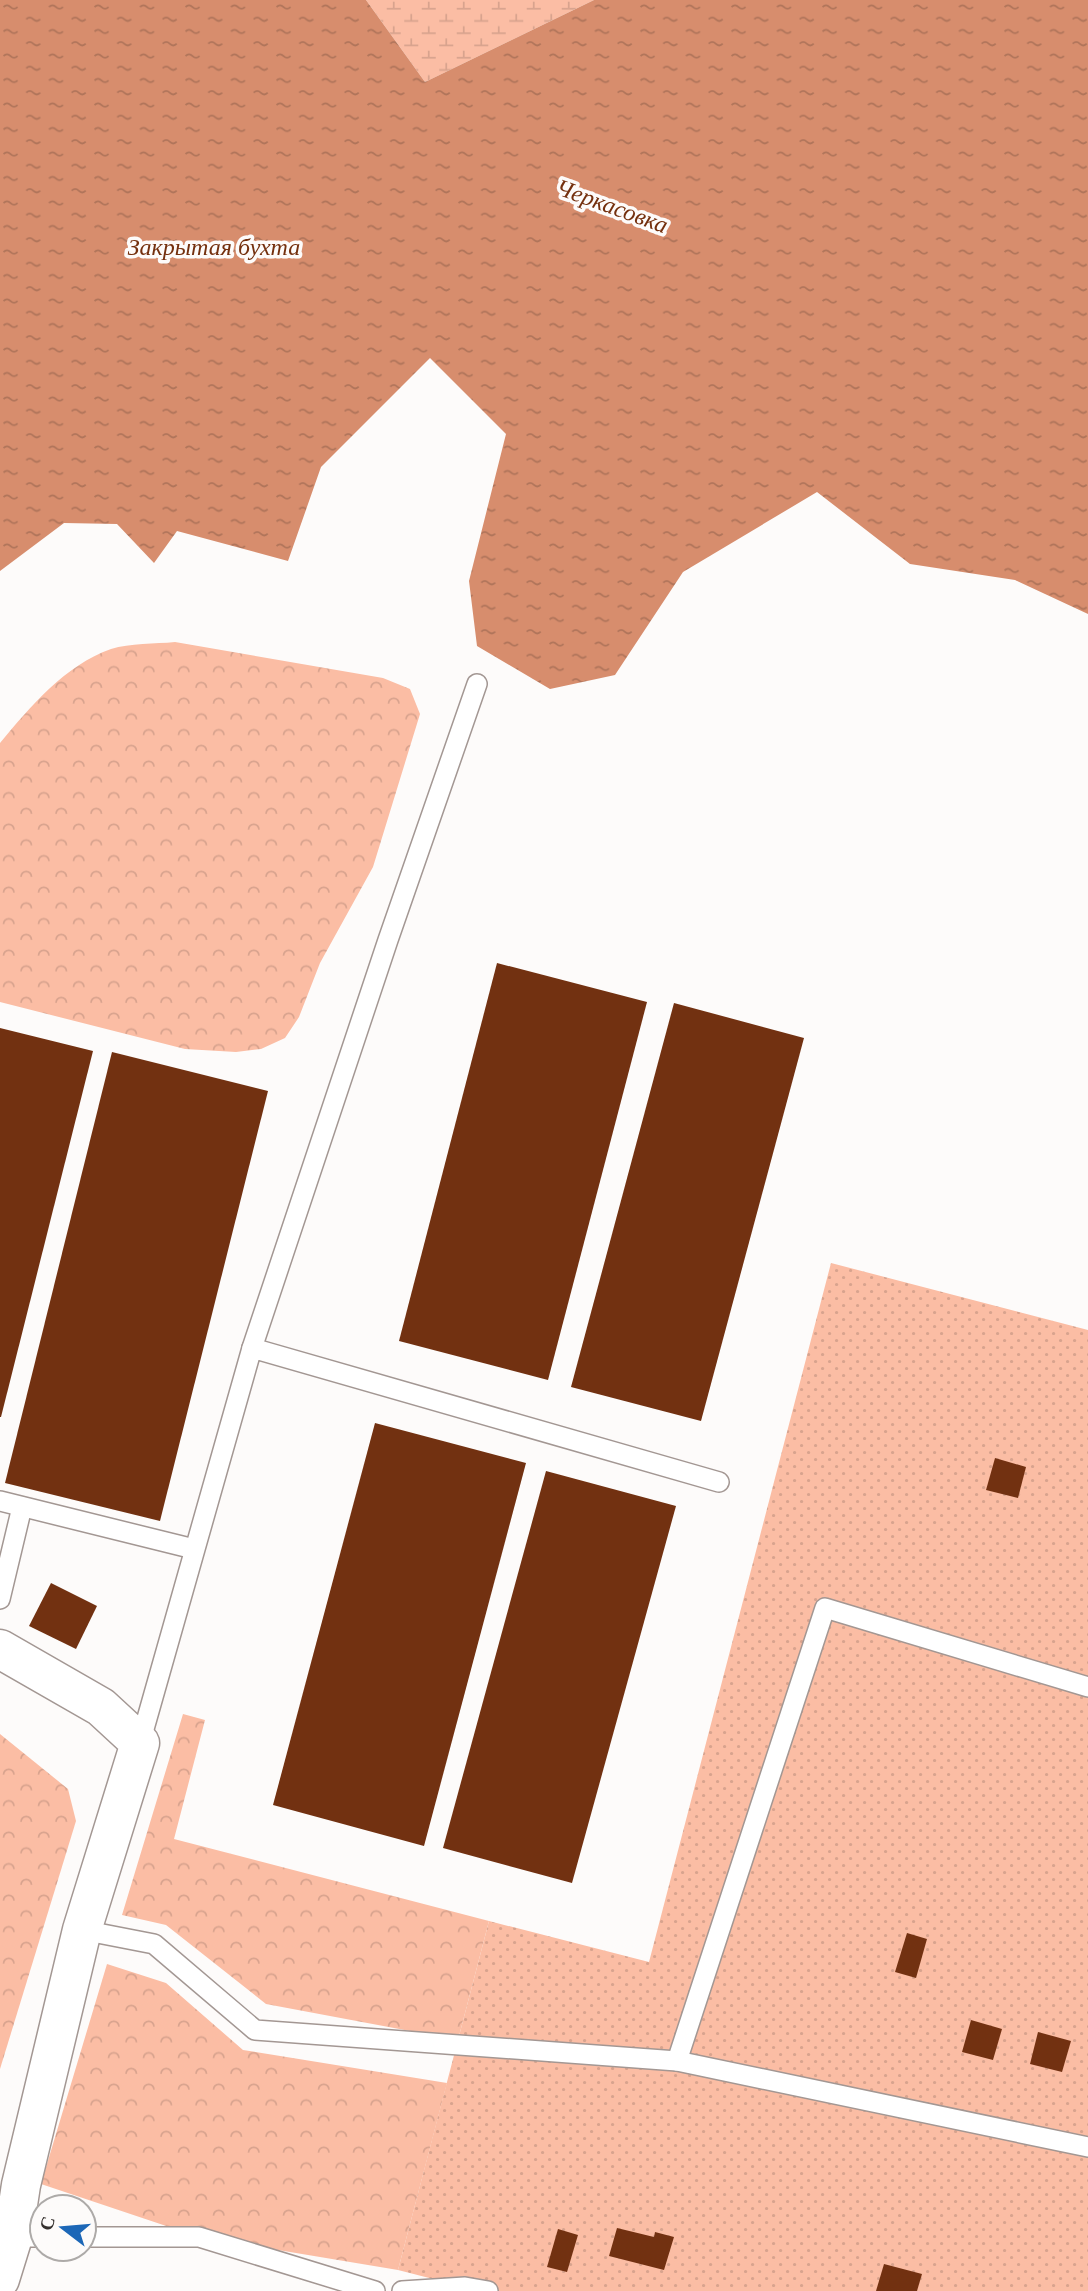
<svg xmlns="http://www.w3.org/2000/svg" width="1088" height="2291" font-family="'Times New Roman',serif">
<defs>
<pattern id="forest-crowns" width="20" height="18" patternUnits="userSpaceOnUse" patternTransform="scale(1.75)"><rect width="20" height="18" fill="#fbbda4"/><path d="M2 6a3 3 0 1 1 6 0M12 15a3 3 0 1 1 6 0" fill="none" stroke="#d8a38e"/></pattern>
<pattern id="wetland-marsh" width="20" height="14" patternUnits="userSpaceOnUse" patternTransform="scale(1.75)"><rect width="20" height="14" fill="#fbbda4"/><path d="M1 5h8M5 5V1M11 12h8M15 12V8" fill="none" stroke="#d8a38e"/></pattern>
<pattern id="park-dots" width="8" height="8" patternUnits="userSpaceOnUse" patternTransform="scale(1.75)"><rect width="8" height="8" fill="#fbbda4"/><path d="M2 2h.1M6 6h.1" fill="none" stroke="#d8a38e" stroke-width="1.8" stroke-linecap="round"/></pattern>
<pattern id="water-ripples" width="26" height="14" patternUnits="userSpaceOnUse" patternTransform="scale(1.75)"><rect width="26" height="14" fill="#d78d6d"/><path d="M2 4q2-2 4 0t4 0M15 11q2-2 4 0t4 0" fill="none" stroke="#af745a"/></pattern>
</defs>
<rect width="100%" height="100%" fill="#fdfbfa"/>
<!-- forest -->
<g fill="url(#forest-crowns)">
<path d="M175,642L383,678L410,689L420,714L373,867L320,963L299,1017L285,1038L261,1049L236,1052L185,1049L0,1002V743C30,707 65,665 111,649C130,643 155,644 175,642Z"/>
<path d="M183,1714L205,1720L174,1839L489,1921L458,2040L266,2004L166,1925L122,1915Z"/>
<path d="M0,1734L68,1789L76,1821L0,2069Z"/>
<path d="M107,1964L166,1983L243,2050L447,2083L398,2270L199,2237L41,2184Z"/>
</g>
<!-- wetland -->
<path fill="url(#wetland-marsh)" d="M366,0H594L425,82Z"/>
<!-- park -->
<path fill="url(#park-dots)" d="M831,1263L1088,1330V2291H480L398,2270L489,1921L649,1962Z"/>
<!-- water -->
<path fill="url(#water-ripples)" d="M0,0H366L425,82L594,0H1088V614L1015,580L910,564L817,492L683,572L615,675L550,689L477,646L469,581L506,434L430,358L321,467L288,561L177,531L154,563L117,524L64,523L0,571Z"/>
<!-- building -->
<g fill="#723111">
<path d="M497,963L647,1002L548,1380L399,1341Z"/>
<path d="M674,1003L804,1038L701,1421L571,1387Z"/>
<path d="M0,1028L93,1051L1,1417H0Z"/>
<path d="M112,1052L268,1091L160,1521L5,1483Z"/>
<path d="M375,1423L526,1463L424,1846L273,1805Z"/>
<path d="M995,1458L1026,1467L1018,1498L986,1490Z"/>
<path d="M546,1471L676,1506L572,1883L443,1848Z"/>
<path d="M51,1583L97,1606L76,1649L29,1626Z"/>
<path d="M907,1933L927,1939L916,1978L895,1972Z"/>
<path d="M971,2020L1002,2029L993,2060L962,2052Z"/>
<path d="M1038,2032L1071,2041L1062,2072L1030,2064Z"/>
<path d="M617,2228L654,2237L655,2232L674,2237L664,2270L609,2256Z"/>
<path d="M558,2229L578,2235L567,2272L547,2267Z"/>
<path d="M884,2264L922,2274L917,2291H876Z"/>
</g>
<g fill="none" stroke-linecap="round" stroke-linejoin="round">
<defs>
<g id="lane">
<path d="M252,1348L388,940L477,684"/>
<path d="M0,1501L194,1549"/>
<path d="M0,1599L22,1507"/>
<path d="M140,1743L252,1348L719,1482"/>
<path d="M82,1930L154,1944L255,2030L677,2061L1088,2147"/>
<path d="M677,2061L825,1608L1088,1687"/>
<path d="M13,2237H42"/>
<path d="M84,2237H199L375,2291"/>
<path d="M402,2291L465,2287L488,2291"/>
</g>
<path id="street" d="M0,1649L101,1707L140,1743L82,1930L21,2185L13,2237L0,2279"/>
</defs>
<!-- lane casing -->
<use href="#lane" stroke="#a39793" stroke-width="22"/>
<!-- street casing -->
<use href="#street" stroke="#a39793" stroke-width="41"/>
<!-- lane -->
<use href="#lane" stroke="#fff" stroke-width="19"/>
<!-- street -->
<use href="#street" stroke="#fff" stroke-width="38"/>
</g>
<g text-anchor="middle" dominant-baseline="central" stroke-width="7" stroke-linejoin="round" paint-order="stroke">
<!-- water labels -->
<g font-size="24" font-style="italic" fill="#74300e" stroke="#fdfbfa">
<text transform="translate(612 206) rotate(20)">Черкасовка</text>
<text x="214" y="247">Закрытая бухта</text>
</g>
</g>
<!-- north arrow -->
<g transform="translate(63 2228) rotate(286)"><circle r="33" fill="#fdfbfa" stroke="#adaaa8" stroke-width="2"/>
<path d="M0-5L12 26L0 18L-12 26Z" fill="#1c67b7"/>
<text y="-10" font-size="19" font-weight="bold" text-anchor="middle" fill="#35302e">С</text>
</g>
</svg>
